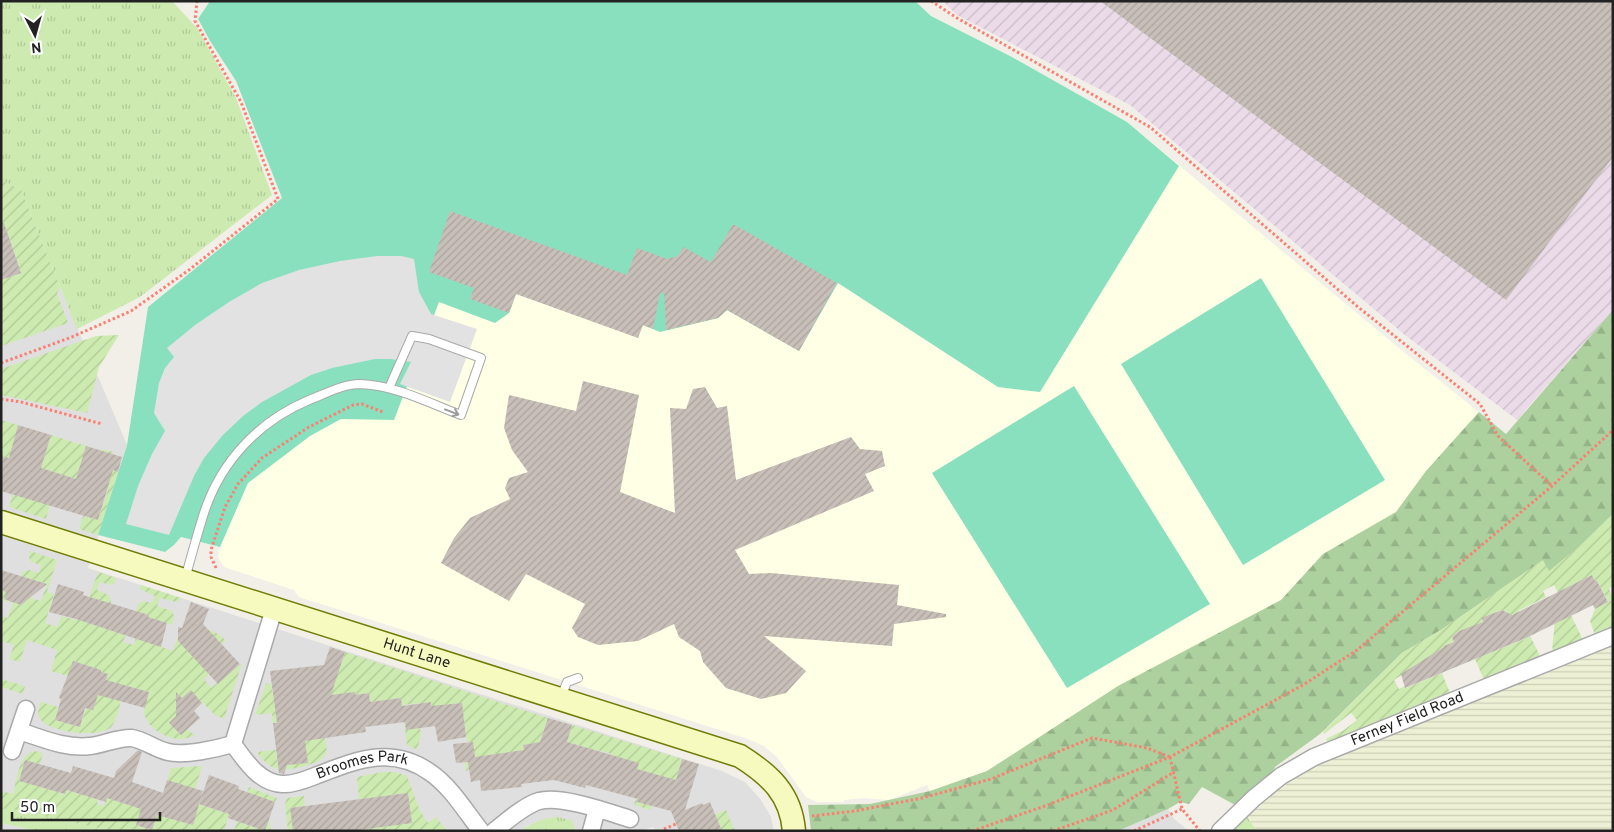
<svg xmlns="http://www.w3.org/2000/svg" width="1614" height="832" font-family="Overpass,sans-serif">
<defs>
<pattern id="industrial-furrows" width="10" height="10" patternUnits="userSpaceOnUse" patternTransform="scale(1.25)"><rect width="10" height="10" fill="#ebdbe8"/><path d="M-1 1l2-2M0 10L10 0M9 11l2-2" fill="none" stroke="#c9bcc7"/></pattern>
<pattern id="farmland-rules" width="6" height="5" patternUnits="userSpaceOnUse" patternTransform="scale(1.25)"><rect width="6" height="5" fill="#eef0d5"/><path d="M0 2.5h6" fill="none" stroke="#ccceb7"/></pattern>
<pattern id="grass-tufts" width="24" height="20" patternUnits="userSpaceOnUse" patternTransform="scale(1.25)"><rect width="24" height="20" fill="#cdebb0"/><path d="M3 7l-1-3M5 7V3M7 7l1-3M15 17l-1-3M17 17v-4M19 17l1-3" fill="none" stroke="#b0c997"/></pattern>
<pattern id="forest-firs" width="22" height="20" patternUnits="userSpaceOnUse" patternTransform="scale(1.25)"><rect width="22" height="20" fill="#add19e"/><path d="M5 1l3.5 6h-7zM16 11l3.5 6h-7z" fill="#95b388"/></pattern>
<pattern id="garden-furrows" width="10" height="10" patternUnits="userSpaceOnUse" patternTransform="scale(1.25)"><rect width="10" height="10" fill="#cdebb0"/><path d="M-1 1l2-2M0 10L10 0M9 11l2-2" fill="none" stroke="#b0c997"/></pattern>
<pattern id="building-hatch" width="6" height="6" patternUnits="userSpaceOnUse" patternTransform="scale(1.25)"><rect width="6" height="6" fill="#c7bfb8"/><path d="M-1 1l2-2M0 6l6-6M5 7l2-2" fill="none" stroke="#aba49e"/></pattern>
</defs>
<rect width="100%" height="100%" fill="#f2efe9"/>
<!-- residential -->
<g fill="#e0dfdf">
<path d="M1,180L21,190L60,287L127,445L88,568L377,661L722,771L745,782L761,800L771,817L774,831H656L653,827L640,831H574L575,827L529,825L521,831H112L1,807Z"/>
<path d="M1168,809L1174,819L1189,831H1118Z"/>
<path d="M1,823L36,831H1Z"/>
</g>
<!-- industrial -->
<path fill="url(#industrial-furrows)" d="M943,1H1613V310L1517,420L1405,335L1130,105L957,15Z"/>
<!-- education -->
<path fill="#ffffe5" d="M210,1H915L931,16L1012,57L1127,122L1400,349L1479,412L1426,471L1396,512L1323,554L1281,600L1118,686L987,771L930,791L927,785L889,800L863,798L844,800V802H817L806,797L777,757L764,746L745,738L299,597L294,590L224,567L218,558L219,547L181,537L174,545L165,552L98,535L127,445L148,307L282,198L236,81L210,41L198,19Z"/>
<!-- farmland -->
<path fill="url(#farmland-rules)" d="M1613,646V831H1257L1245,814L1305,770L1331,758Z"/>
<!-- grass -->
<g fill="url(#grass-tufts)">
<path d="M1,1H172L197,28L236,98L272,195L140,297L77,329L21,190L1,180Z"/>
<path d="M1,807L98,828L112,831H36L1,823Z"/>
<path d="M1245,814L1257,831H1230Z"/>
<path d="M558,817L571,820L575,827L574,831H521C533,822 543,818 558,817Z"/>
</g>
<!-- forest -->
<path fill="url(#forest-firs)" d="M1613,310V514L1582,544L1549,572L1542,561L1441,630L1402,653L1320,734L1275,767L1272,776L1237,806L1202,787L1189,804L1180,802L1168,809L1118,831H811L808,805L870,804L930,791L987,771L1118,686L1281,600L1323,554L1396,512L1426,471L1479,412L1506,434Z"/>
<!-- garden -->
<g fill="url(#garden-furrows)" fill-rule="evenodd">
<path d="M1,180L21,190L60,287L57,293L68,323L1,346V280L21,273L9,237L1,239Z"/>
<path d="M119,335L99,367L87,413L1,395V369L96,336Z"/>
<path d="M1,420L18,425L14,441L45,454L51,435L102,451L103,449L113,452L108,468L118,472L98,535L79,529L83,516L98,520L108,489L92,484L76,486L74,478L66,476L52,479L54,472L45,469L34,500L50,505L46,519L9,507L13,494L7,458L1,456Z"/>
<path d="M1613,514V586L1609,588L1613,599L1611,600L1613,605V627L1595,635L1590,621L1595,609L1608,601L1597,581H1595L1592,575L1582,580L1586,587L1578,591L1574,584L1564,589L1570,613L1583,640L1553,651C1551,645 1555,634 1554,624L1570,616L1554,585L1543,591L1546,597L1518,611L1540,656L1484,680L1475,659L1527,638L1517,613L1508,616L1507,612L1501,610L1481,619L1485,628L1459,631L1452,637L1454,642L1444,646L1453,669L1444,650L1434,654L1394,680L1399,689L1405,686L1406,688L1442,673L1450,693L1328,743L1326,739L1344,730L1357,720L1351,713L1324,734L1323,732L1402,653L1441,630L1543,560L1549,571L1582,544Z"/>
<path d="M30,551L57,560L47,592L54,594L45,623L57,627L61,616L76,620L82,599L88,601L98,572L116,578L114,584L111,585L99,582L97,590C105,594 111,593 111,604L93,598L85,622L126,634L123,642L134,645L136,637L141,638L149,615L136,611L138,604L143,601L152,603L155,596L140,589L141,585L181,598L180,600L176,602L160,598L157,606L172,611L174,616L172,625L154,619L147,642L173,651L180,630C197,628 214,626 226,641L222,644L211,633L190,653L209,674L204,679L211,688L242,663L224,719L215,715L190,690L185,696L181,712L169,723L181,735L188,729L195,736C190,737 184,739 179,739C165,738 145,727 144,711C144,705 147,698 149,692L125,685C121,696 119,717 112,726C102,739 46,733 39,717C37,712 39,707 41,702L58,707L55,720L80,727L86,708L93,710L98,694L105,685L108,675L101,672V670L73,661L68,676L51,671L57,650L27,640L20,662L9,659L14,645L1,641V616L8,618L13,603L4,600L1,607V590C10,592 13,602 21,605L24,602L26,597L41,601L47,584L21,576L23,572L29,570L39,573L41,565L31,562L29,557Z"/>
<path d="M345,652L548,718L537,749L535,743L524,745L525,758L517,751L498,754L466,771L465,762L475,760L473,742H467L462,706L460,703L452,704L434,726L431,702L403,705L406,730L420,728L421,735L417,750L407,745L401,698L370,702L369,693L359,694V700H356L355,692L321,701L327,752C325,755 322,759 319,761C308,766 283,773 272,767C265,763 261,758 257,752L276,750L278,766L304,763L299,752L324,665L339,670Z"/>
<path d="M1,679L25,686L23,694L1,687Z"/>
<path d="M271,683L273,696L288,694L291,721L273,723L272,713L255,715L266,684Z"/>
<path d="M572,725L682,759L676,780L645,772L637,801L652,806L651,810L634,805L644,771L637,769L638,763L622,758L611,761L612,754L597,750L588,785L580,754L582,746L570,743L568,750H565Z"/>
<path d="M34,751L43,753L40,764L25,760L19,781L65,794L67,790L98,799L97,804L104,806L116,772L122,774L114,800L141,809L136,825L152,830L171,768L202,766L185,823L193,825L199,804L229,814L224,831H112L1,807V791L13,794C17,779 18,756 34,751Z"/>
<path d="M383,772H395L407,776L420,811L428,823L436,817L447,831H429L427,828L423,831H350L377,797L359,799L357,777ZM408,793L410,809L385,818L383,796Z"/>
<path d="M249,787L277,798L275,802L250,794L241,823L265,831L269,819L271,831H234Z"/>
<path d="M304,796L305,806L290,808L293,831H288L285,804L287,798Z"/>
<path d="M726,810L735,831H716L703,820Z"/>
</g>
<!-- pitch -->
<g fill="#88e0be">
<path d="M210,1H915L931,16L1012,57L1127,122L1179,166L1040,392L998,387L838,283L799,351L727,310L718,318L660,332L643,325L516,294L509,313L495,323L439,302L394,420L341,419L310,436L248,483L220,547L181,537L174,545L165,552L98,535L127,445L148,307L282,198L236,81L210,41L198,19Z"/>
<path d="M1261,278L1385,480L1243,565L1121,364Z"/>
<path d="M1074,386L1210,604L1067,688L932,473Z"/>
</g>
<!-- parking -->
<path fill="#e2e2e2" d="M377,256H401L414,259L419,292L431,314L477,329L450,402L400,384L411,362L391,359H375L332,368L311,375L262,402L243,416L222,436L204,458L194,476L169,535L126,524L138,486L152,454L165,431L154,413L159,383L165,368L174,357L167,348L195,325L229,302L262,283L299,270L340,261Z"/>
<!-- building -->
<g fill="url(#building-hatch)">
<path d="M1100,1H1613V157L1506,300Z"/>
<path d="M450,211L627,275L637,248L667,259L678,256L683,247L711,262L733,224L837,283L799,351L727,310L718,318L666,330L664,293H660L653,329L643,325L638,338L516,294L509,313L470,299L474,288L429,272Z"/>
<path d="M1,223H4L21,273L1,280Z"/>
<path d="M583,381L639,395L620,492L675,513L670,408L686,409L693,389L705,387L717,408L727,406L736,480L851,437L860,449L882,451L885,466L865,474L874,491L735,550L749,574L771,573L899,585L897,605L946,614V617L894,624L892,646L764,636L806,671L786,693L761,699L726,688L703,662L700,651L679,637L674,624L638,641L598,645L578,637L572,628L585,604L526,574L509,601L441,563L454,538L470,518L510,499L505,488L509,478L528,472L512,450L504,428L509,395L576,411Z"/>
<path d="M18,425L51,435L41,468L76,479L86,446L122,457L118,472L113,470L98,520L1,491V456L9,458Z"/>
<path d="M1,570L47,584L21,605L4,599L6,592L1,590Z"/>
<path d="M1592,575L1595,581H1597L1608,602L1595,609L1593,605L1526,638L1405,688L1401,674L1444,647V646L1454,642L1452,637L1459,631L1483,622L1481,618L1502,610L1512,615Z"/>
<path d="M58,584L84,592L83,595L149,615L148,617L167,623L161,647L76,619L49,612Z"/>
<path d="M191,602L209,609L203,624L240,664L218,684L178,641V627L182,628Z"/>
<path d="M330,647L345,652L331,695L355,692V695L369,693L370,702L401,698L402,706L431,702V706L462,703L466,737L438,742L435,726L406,730L405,722L365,727L366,732L305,741L308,763L287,765L284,774L279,773L273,723H277L270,671L324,665Z"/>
<path d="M73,661L101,670V672L108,674L106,680L149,692L145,708L98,695L93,710L85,708L80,727L55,720L61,699L59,698Z"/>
<path d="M191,690L202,703L194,711L200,718L181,735L169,723L176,716V692L182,698Z"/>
<path d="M548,718L572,725L567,742L639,763L637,769L644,771L676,780L682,759L699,764L685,810L702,803L703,805L710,802L722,831H679L671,811L637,802L638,799L586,785L585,788L554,780L521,784L522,787L481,791L480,780L471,782L468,762L456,763L453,744L473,742L475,757L524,750L523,745L540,742Z"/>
<path d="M138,750L142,752L132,782L163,793L167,780L203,791L193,825L157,815L152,830L136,825L141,809L107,798L106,802L67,790L65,794L19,781L25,760L71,773L73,766L114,778L116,771Z"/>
<path d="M209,775L239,786L238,789L275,802L265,831L228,818L229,814L199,804Z"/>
<path d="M408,793L412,823L352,831H293L290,808Z"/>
</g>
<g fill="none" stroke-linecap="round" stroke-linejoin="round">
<defs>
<g id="lane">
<path d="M185,579C191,557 197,535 204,513C221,461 259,421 309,400C325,394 343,384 360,384C395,385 429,403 461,415L481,358L429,339L412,336L389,388"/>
<path d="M561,697L567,682L578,678"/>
</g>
<g id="street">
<path d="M19,731C42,738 65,749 90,746C103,745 118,737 132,738C144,740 155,749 168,752C185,756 216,749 233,744"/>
<path id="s1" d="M233,744C245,760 259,783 282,784C292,785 305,780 315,776C355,761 391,744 431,773C451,787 466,812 481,831"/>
<path d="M233,744L274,609"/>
<path d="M12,751L26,709"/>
<path d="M494,831C507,821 523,806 539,801C561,795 608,812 630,819"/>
<path d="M591,831L597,809"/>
<path id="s2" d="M1220,831L1254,798L1281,776L1314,757L1613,636"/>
</g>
<g id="secondary">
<path id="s3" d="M1,522L740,756C770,775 791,794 794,831"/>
</g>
</defs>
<!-- lane casing -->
<use href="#lane" stroke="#a9a9a9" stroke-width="10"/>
<!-- street casing -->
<use href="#street" stroke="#a9a9a9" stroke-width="19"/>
<!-- secondary casing -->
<use href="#secondary" stroke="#707d05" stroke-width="25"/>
<!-- path -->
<g stroke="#fa8072" stroke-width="3" stroke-dasharray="2.5 2.5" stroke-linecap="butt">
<path d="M931,1L957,18L1150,127L1358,307L1480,404L1498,436L1552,486"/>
<path d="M1,363L72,337L131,311L189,270L278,199L241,102L195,21L197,1"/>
<path d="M1,399L21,402L102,424"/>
<path d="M216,568L211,557V550L225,507L238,484L262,458L309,427L353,405L362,404L383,412"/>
<path d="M1170,757L1182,809L1200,831"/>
<path d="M812,816L855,811L922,798L991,779L1092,738L1147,748L1170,757"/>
<path d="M664,829L676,824"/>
<path d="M972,831L1045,806L1170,757L1303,685L1357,650L1552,486L1613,430"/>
<path d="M1053,831L1113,810L1174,772"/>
<path d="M1134,831L1182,809"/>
</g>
<!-- lane -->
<use href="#lane" stroke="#fff" stroke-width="8"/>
<!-- street -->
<use href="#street" stroke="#fff" stroke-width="16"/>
<!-- secondary -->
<use href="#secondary" stroke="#f7fabf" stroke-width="22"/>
</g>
<!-- one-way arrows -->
<defs><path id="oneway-shaft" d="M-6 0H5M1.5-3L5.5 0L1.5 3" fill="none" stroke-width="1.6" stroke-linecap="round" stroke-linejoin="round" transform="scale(1.25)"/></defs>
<use stroke="#9c9c9c" href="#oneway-shaft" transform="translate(452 412) rotate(21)"/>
<g text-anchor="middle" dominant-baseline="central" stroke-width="4.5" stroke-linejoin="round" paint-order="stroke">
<!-- street labels -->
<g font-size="15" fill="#222" stroke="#fff">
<text stroke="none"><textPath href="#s3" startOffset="436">Hunt Lane</textPath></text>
<text stroke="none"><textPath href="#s2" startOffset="221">Ferney Field Road</textPath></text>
<text stroke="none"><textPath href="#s1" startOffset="149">Broomes Park</textPath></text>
</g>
</g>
<!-- border -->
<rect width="1614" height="832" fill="none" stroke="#222222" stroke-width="5"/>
<!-- north arrow -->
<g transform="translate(35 35) rotate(174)" stroke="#ffffff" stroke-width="4" paint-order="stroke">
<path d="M0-4L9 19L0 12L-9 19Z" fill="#222222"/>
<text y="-8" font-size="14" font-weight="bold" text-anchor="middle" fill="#222222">N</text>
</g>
<!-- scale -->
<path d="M12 812v8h148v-8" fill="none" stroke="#222222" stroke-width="2.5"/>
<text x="20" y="812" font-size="15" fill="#222222" stroke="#ffffff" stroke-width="4" paint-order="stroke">50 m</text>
</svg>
